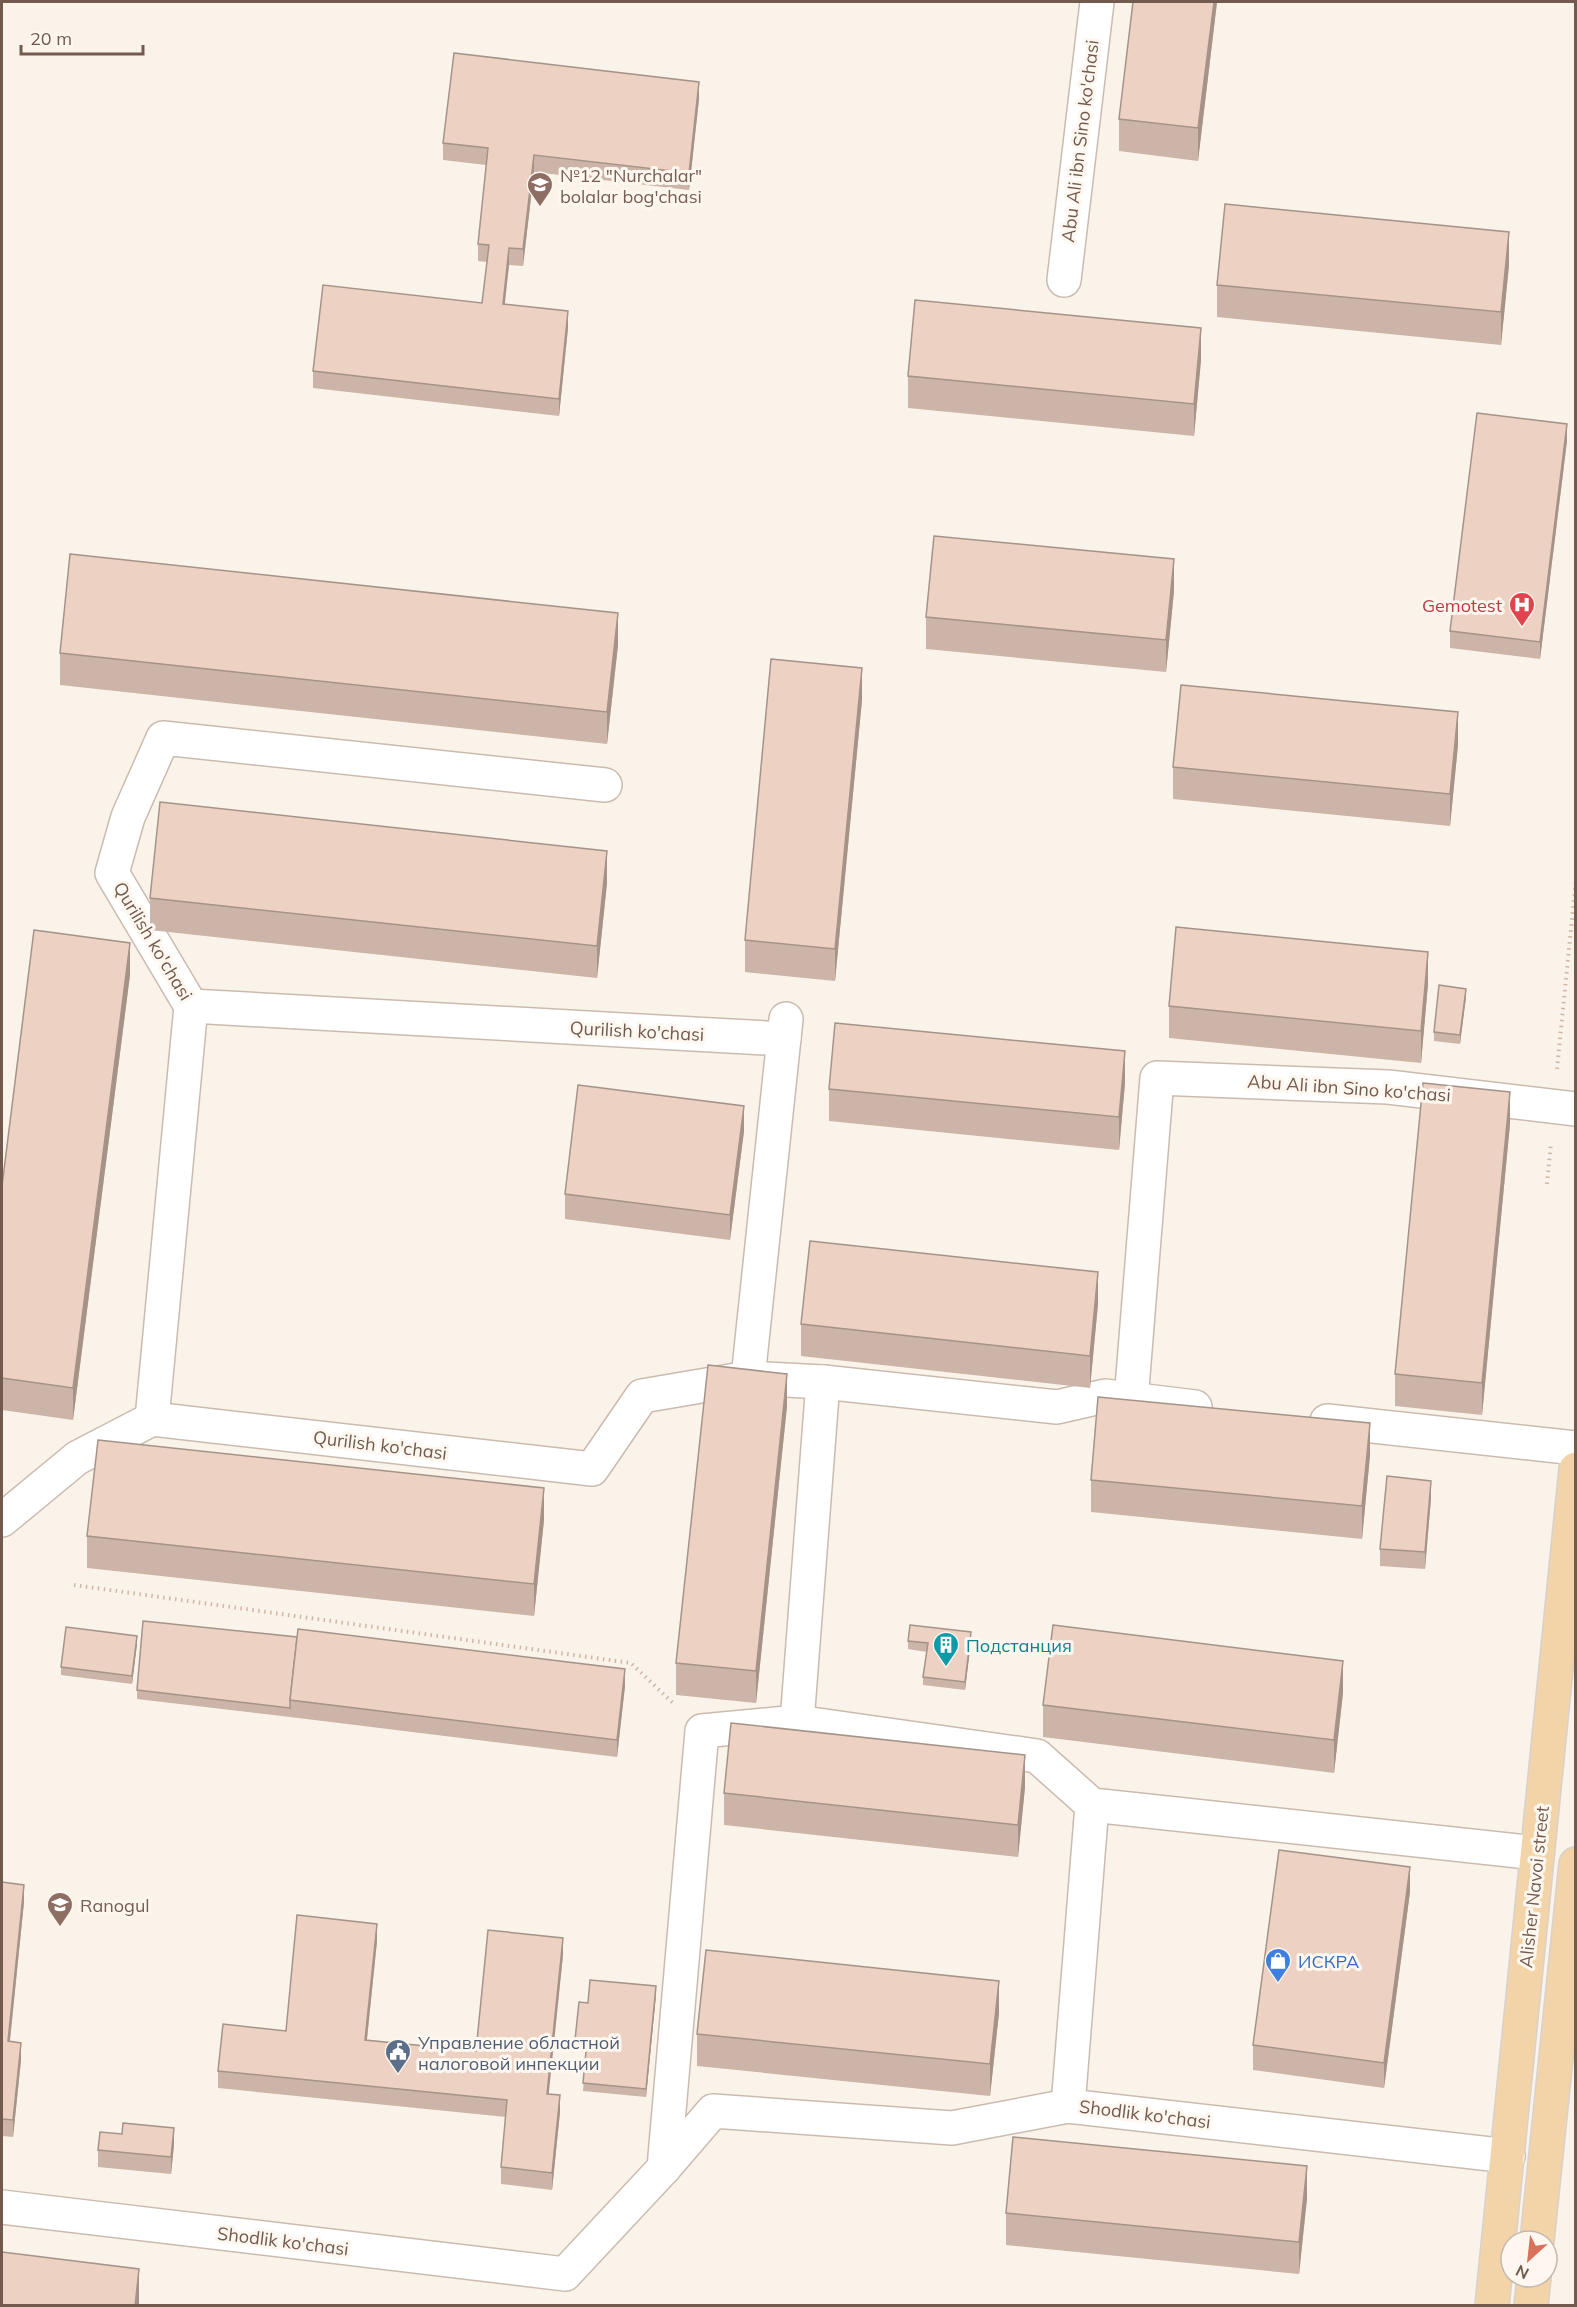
<svg xmlns="http://www.w3.org/2000/svg" width="1577" height="2307" font-family="Mulish,sans-serif">
<rect width="100%" height="100%" fill="#faf3e9"/>
<g fill="none" stroke-linecap="round" stroke-linejoin="round">
<defs>
<g id="minor">
<path d="M1064,280L1097,2"/>
<path d="M191,1006L112,873L128,817L163,738L605,785"/>
<path d="M191,1006L784,1039"/>
<path d="M748,1378L786,1019"/>
<path d="M1131,1400L1157,1078L1388,1087L1576,1109"/>
<path d="M152,1419L592,1469L642,1396L748,1378L823,1382L1057,1407L1105,1396L1195,1407"/>
<path d="M152,1419L191,1006"/>
<path d="M1327,1421L1576,1448"/>
<path d="M2,1520L77,1458L152,1419"/>
<path d="M797,1722L823,1382"/>
<path d="M1068,2106L1092,1805"/>
<path d="M664,2168L713,2111L952,2128L1068,2106L1508,2156"/>
<path d="M2,2207L565,2274L664,2168L702,1731L797,1722L1037,1756L1092,1805L1537,1853"/>
</g>
<g id="major">
<path d="M1537,2241L1576,1864"/>
<path d="M1492,2306L1576,1469"/>
<path d="M1531,2306L1534,2277"/>
</g>
</defs>
<!-- minor casing -->
<use href="#minor" stroke="#cbbbaf" stroke-width="36"/>
<!-- major casing -->
<use href="#major" stroke="#d8d1ce" stroke-width="36"/>
<!-- path -->
<g stroke="#d2b5a6" stroke-width="4" stroke-dasharray="1.5 4.5" stroke-linecap="butt">
<path d="M1557,1069L1576,879"/>
<path d="M1547,1184L1551,1143"/>
<path d="M74,1585L631,1663L675,1705"/>
</g>
<!-- minor -->
<use href="#minor" stroke="#fff" stroke-width="33"/>
<!-- major -->
<use href="#major" stroke="#f2d4a8" stroke-width="33"/>
</g>
<!-- wall -->
<g fill="#ccb5a8">
<path d="M1217,2L1198,161L1119,151V119Z"/>
<path d="M699,99L689,190L534,172L523,266L509,265L504,304L568,328L559,416L313,388V371L482,303L487,262L478,261V244L486,165L443,160V143Z"/>
<path d="M1509,265L1501,345L1217,317V285Z"/>
<path d="M1201,360L1194,436L908,408V376Z"/>
<path d="M1567,441L1540,659L1450,648V631Z"/>
<path d="M1174,591L1166,672L926,649V617Z"/>
<path d="M618,645L607,744L60,685V653Z"/>
<path d="M862,700L835,981L745,972V940Z"/>
<path d="M1458,745L1450,826L1173,799V767Z"/>
<path d="M607,883L597,978L150,930V898Z"/>
<path d="M130,975L73,1420L2,1410V1186Z"/>
<path d="M1428,984L1421,1063L1169,1038V1006Z"/>
<path d="M1466,997L1460,1044L1434,1041V1032Z"/>
<path d="M1125,1083L1119,1150L829,1121V1089Z"/>
<path d="M1510,1124L1482,1415L1395,1406V1374Z"/>
<path d="M744,1131L730,1240L565,1219V1194Z"/>
<path d="M1098,1304L1090,1388L801,1356V1324Z"/>
<path d="M787,1406L756,1703L676,1695V1663Z"/>
<path d="M1370,1455L1362,1539L1091,1512V1480Z"/>
<path d="M1431,1498L1425,1569L1380,1566V1549Z"/>
<path d="M544,1520L534,1616L87,1568V1536Z"/>
<path d="M908,1641H971L965,1690L923,1685V1677L927,1652L908,1649Z"/>
<path d="M137,1644L132,1684L61,1675V1667Z"/>
<path d="M625,1686L617,1757L290,1717L137,1699V1690Z"/>
<path d="M1343,1693L1334,1773L1043,1737V1705Z"/>
<path d="M1025,1787L1018,1857L724,1825V1793Z"/>
<path d="M2,1882L24,1902L10,2041L21,2060L13,2137L2,2136Z"/>
<path d="M1410,1892L1384,2088L1253,2070V2045Z"/>
<path d="M377,1941L367,2040L476,2051L563,1955L548,2094L560,2112L552,2190L501,2184V2167L506,2117L218,2088V2071L286,2031Z"/>
<path d="M656,1995L646,2097L583,2091L586,2049L575,2048V2040L588,2003Z"/>
<path d="M999,2013L990,2096L697,2066V2034Z"/>
<path d="M174,2145L171,2174L98,2167V2150Z"/>
<path d="M1307,2198L1299,2274L1006,2245V2213Z"/>
</g>
<!-- shaded-wall -->
<g fill="#a69388">
<path d="M1214,2H1217L1198,161V128Z"/>
<path d="M699,82V99L689,190V173Z"/>
<path d="M534,155V172L523,266V249Z"/>
<path d="M1509,232V265L1501,345V312Z"/>
<path d="M509,248V265L503,321V304Z"/>
<path d="M568,311V328L559,416V399Z"/>
<path d="M1201,328V360L1194,436V404Z"/>
<path d="M1567,424V441L1540,659V642Z"/>
<path d="M1174,559V591L1166,672V640Z"/>
<path d="M618,613V645L607,744V712Z"/>
<path d="M862,668V700L835,981V949Z"/>
<path d="M1458,712V745L1450,826V794Z"/>
<path d="M607,851V883L597,978V946Z"/>
<path d="M130,943V975L73,1420V1388Z"/>
<path d="M1428,952V984L1421,1063V1031Z"/>
<path d="M1466,989V997L1460,1044V1035Z"/>
<path d="M1125,1051V1083L1119,1150V1117Z"/>
<path d="M1510,1092V1124L1482,1415V1383Z"/>
<path d="M744,1106V1131L730,1240V1215Z"/>
<path d="M1098,1272V1304L1090,1388V1356Z"/>
<path d="M787,1374V1406L756,1703V1671Z"/>
<path d="M1370,1423V1455L1362,1539V1506Z"/>
<path d="M1431,1481V1498L1425,1569V1552Z"/>
<path d="M544,1488V1520L534,1616V1584Z"/>
<path d="M971,1632V1641L965,1690V1682Z"/>
<path d="M137,1636V1644L132,1684V1676Z"/>
<path d="M1343,1661V1693L1334,1773V1740Z"/>
<path d="M625,1669V1686L617,1757V1740Z"/>
<path d="M1025,1755V1787L1018,1857V1825Z"/>
<path d="M1410,1867V1892L1384,2088V2063Z"/>
<path d="M24,1885V1902L8,2058V2041Z"/>
<path d="M377,1924V1941L365,2057V2040Z"/>
<path d="M563,1938V1955L547,2111V2094Z"/>
<path d="M999,1981V2013L990,2096V2064Z"/>
<path d="M656,1986V1995L646,2097V2089Z"/>
<path d="M21,2043V2060L13,2137V2120Z"/>
<path d="M560,2095V2112L552,2190V2173Z"/>
<path d="M174,2128V2145L171,2174V2157Z"/>
<path d="M1307,2166V2198L1299,2274V2242Z"/>
<path d="M139,2269V2306H135Z"/>
</g>
<!-- building -->
<g fill="#edd2c3" stroke="#a69388" stroke-width="1.5">
<path d="M1133,2H1214L1198,128L1119,119Z"/>
<path d="M454,53L699,82L689,173L534,155L523,249L509,248L503,304L568,311L559,399L313,371L323,285L482,303L489,245L478,244L488,148L443,143Z"/>
<path d="M1225,204L1509,232L1501,312L1217,285Z"/>
<path d="M915,300L1201,328L1194,404L908,376Z"/>
<path d="M1477,413L1567,424L1540,642L1450,631Z"/>
<path d="M934,536L1174,559L1166,640L926,617Z"/>
<path d="M70,554L618,613L607,712L60,653Z"/>
<path d="M771,659L862,668L835,949L745,940Z"/>
<path d="M1181,685L1458,712L1450,794L1173,767Z"/>
<path d="M160,802L607,851L597,946L150,898Z"/>
<path d="M1176,927L1428,952L1421,1031L1169,1006Z"/>
<path d="M34,930L130,943L73,1388L2,1378V1186Z"/>
<path d="M1439,985L1466,989L1460,1035L1434,1032Z"/>
<path d="M835,1023L1125,1051L1119,1117L829,1089Z"/>
<path d="M1423,1083L1510,1092L1482,1383L1395,1374Z"/>
<path d="M578,1085L744,1106L730,1215L565,1194Z"/>
<path d="M810,1241L1098,1272L1090,1356L801,1324Z"/>
<path d="M708,1365L787,1374L756,1671L676,1663Z"/>
<path d="M1098,1397L1370,1423L1362,1506L1091,1480Z"/>
<path d="M98,1440L544,1488L534,1584L87,1536Z"/>
<path d="M1387,1476L1431,1481L1425,1552L1380,1549Z"/>
<path d="M143,1621L297,1637L290,1700V1708L137,1690Z"/>
<path d="M910,1625L971,1632L965,1682L923,1677L928,1643L908,1641Z"/>
<path d="M1053,1625L1343,1661L1334,1740L1043,1705Z"/>
<path d="M66,1627L137,1636L132,1676L61,1667Z"/>
<path d="M298,1629L625,1669L617,1740L290,1700Z"/>
<path d="M731,1723L1025,1755L1018,1825L724,1793Z"/>
<path d="M1279,1850L1410,1867L1384,2063L1253,2045Z"/>
<path d="M2,1882L24,1885L8,2041L21,2043L13,2120L2,2119Z"/>
<path d="M297,1915L377,1924L365,2040L476,2051L488,1930L563,1938L547,2094L560,2095L552,2173L501,2167L507,2100L218,2071L223,2024L286,2031Z"/>
<path d="M706,1950L999,1981L990,2064L697,2034Z"/>
<path d="M590,1980L656,1986L646,2089L583,2083L587,2041L575,2040L579,2002L588,2003Z"/>
<path d="M123,2123L174,2128L171,2157L98,2150L100,2132L122,2134Z"/>
<path d="M1013,2137L1307,2166L1299,2242L1006,2213Z"/>
<path d="M2,2252L139,2269L135,2306H2Z"/>
</g>
<!-- icons -->
<defs>
<symbol id="school-pin" viewBox="-11 -11 22 30"><path d="M0 17L-7.5 6A9.5 9.5 0 1 1 7.5 6Z" fill="#8d6e63" stroke="#fdf7ef"/><path d="M0-5L7-2L0 1L-7-2ZM-4 1L0 2.5L4 1V4Q0 6-4 4Z" fill="#fff"/></symbol>
<symbol id="hospital-pin" viewBox="-11 -11 22 30"><path d="M0 17L-7.5 6A9.5 9.5 0 1 1 7.5 6Z" fill="#e0444e" stroke="#fdf7ef"/><path d="M-5-5h3v3.5h4V-5h3V5h-3V1.5h-4V5h-3Z" fill="#fff"/></symbol>
<symbol id="building-pin" viewBox="-11 -11 22 30"><path d="M0 17L-7.5 6A9.5 9.5 0 1 1 7.5 6Z" fill="#0f9aa8" stroke="#fdf7ef"/><path d="M-4-6H4V6H1V3H-1V6H-4ZM-2.5-4.3h1.7v1.8h-1.7ZM.8-4.3h1.7v1.8H.8ZM-2.5-1h1.7V.8h-1.7ZM.8-1h1.7V.8H.8Z" fill="#fff"/></symbol>
<symbol id="shop-pin" viewBox="-11 -11 22 30"><path d="M0 17L-7.5 6A9.5 9.5 0 1 1 7.5 6Z" fill="#3f7fe0" stroke="#fdf7ef"/><path d="M-5-2.5h2.3a2.7 3.5 0 0 1 5.4 0H5L5.5 6h-11ZM-1.5-2.5h3a1.5 2.3 0 0 0-3 0Z" fill="#fff"/></symbol>
<symbol id="civic-pin" viewBox="-11 -11 22 30"><path d="M0 17L-7.5 6A9.5 9.5 0 1 1 7.5 6Z" fill="#5c6f8a" stroke="#fdf7ef"/><path d="M-.6-6.5H3V-4.5H.6V-3L4-1V1h2V6H-6V1h2V-1L-.6-3ZM-1.2 2.5V6h2.4V2.5Z" fill="#fff"/></symbol>
</defs>
<g fill-rule="evenodd">
<use href="#school-pin" x="525" y="170" width="30" height="40"/>
<use href="#hospital-pin" x="1507" y="590" width="30" height="40"/>
<use href="#building-pin" x="931" y="1630" width="30" height="40"/>
<use href="#school-pin" x="45" y="1890" width="30" height="40"/>
<use href="#shop-pin" x="1263" y="1946" width="30" height="40"/>
<use href="#civic-pin" x="383" y="2037" width="30" height="40"/>
</g>
<g text-anchor="middle" dominant-baseline="central" stroke-width="6" stroke-linejoin="round" paint-order="stroke">
<!-- street labels -->
<g font-size="18" fill="#725a4f" stroke="#fdf7ef">
<text transform="translate(1080 141) rotate(-83)">Abu Ali ibn Sino ko'chasi</text>
<text transform="translate(153 941) rotate(59)">Qurilish ko'chasi</text>
<text transform="translate(637 1031) rotate(3)">Qurilish ko'chasi</text>
<text transform="translate(1349 1088) rotate(4)">Abu Ali ibn Sino ko'chasi</text>
<text transform="translate(380 1445) rotate(7)">Qurilish ko'chasi</text>
<text transform="translate(1534 1887) rotate(-84)">Alisher Navoi street</text>
<text transform="translate(1145 2114) rotate(7)">Shodlik ko'chasi</text>
<text transform="translate(283 2241) rotate(7)">Shodlik ko'chasi</text>
</g>
<!-- education labels -->
<g font-size="18" fill="#785e54" stroke="#fdf7ef" text-anchor="start">
<text x="560" y="175">№12 "Nurchalar"<tspan x="560" dy="21">bolalar bog'chasi</tspan></text>
<text x="80" y="1905">Ranogul</text>
</g>
<!-- health labels -->
<g font-size="18" fill="#be3a42" stroke="#fdf7ef" text-anchor="end">
<text x="1502" y="605">Gemotest</text>
</g>
<!-- culture labels -->
<g font-size="18" fill="#0d838f" stroke="#fdf7ef" text-anchor="start">
<text x="966" y="1645">Подстанция</text>
</g>
<!-- shop labels -->
<g font-size="18" fill="#366cbe" stroke="#fdf7ef" text-anchor="start">
<text x="1298" y="1961">ИСКРА</text>
</g>
<!-- service labels -->
<g font-size="18" fill="#4e5e75" stroke="#fdf7ef" text-anchor="start">
<text x="418" y="2042">Управление областной<tspan x="418" dy="21">налоговой инпекции</tspan></text>
</g>
</g>
<!-- border -->
<rect width="1577" height="2307" fill="none" stroke="#725a4f" stroke-width="6"/>
<!-- north arrow -->
<g transform="translate(1529 2259) rotate(207)"><circle r="28" fill="#fdf7ef" stroke="#c5b8af" stroke-width="1.5"/>
<path d="M0-4.5L10 22L0 15L-10 22Z" fill="#d7725b"/>
<text y="-9" font-size="16" font-weight="bold" text-anchor="middle" fill="#725a4f">N</text>
</g>
<!-- scale -->
<path d="M21 45v9h122v-9" fill="none" stroke="#725a4f" stroke-width="3"/>
<text x="30" y="45" font-size="18" fill="#725a4f" stroke="#fdf7ef" stroke-width="4.5" paint-order="stroke">20 m</text>
</svg>
